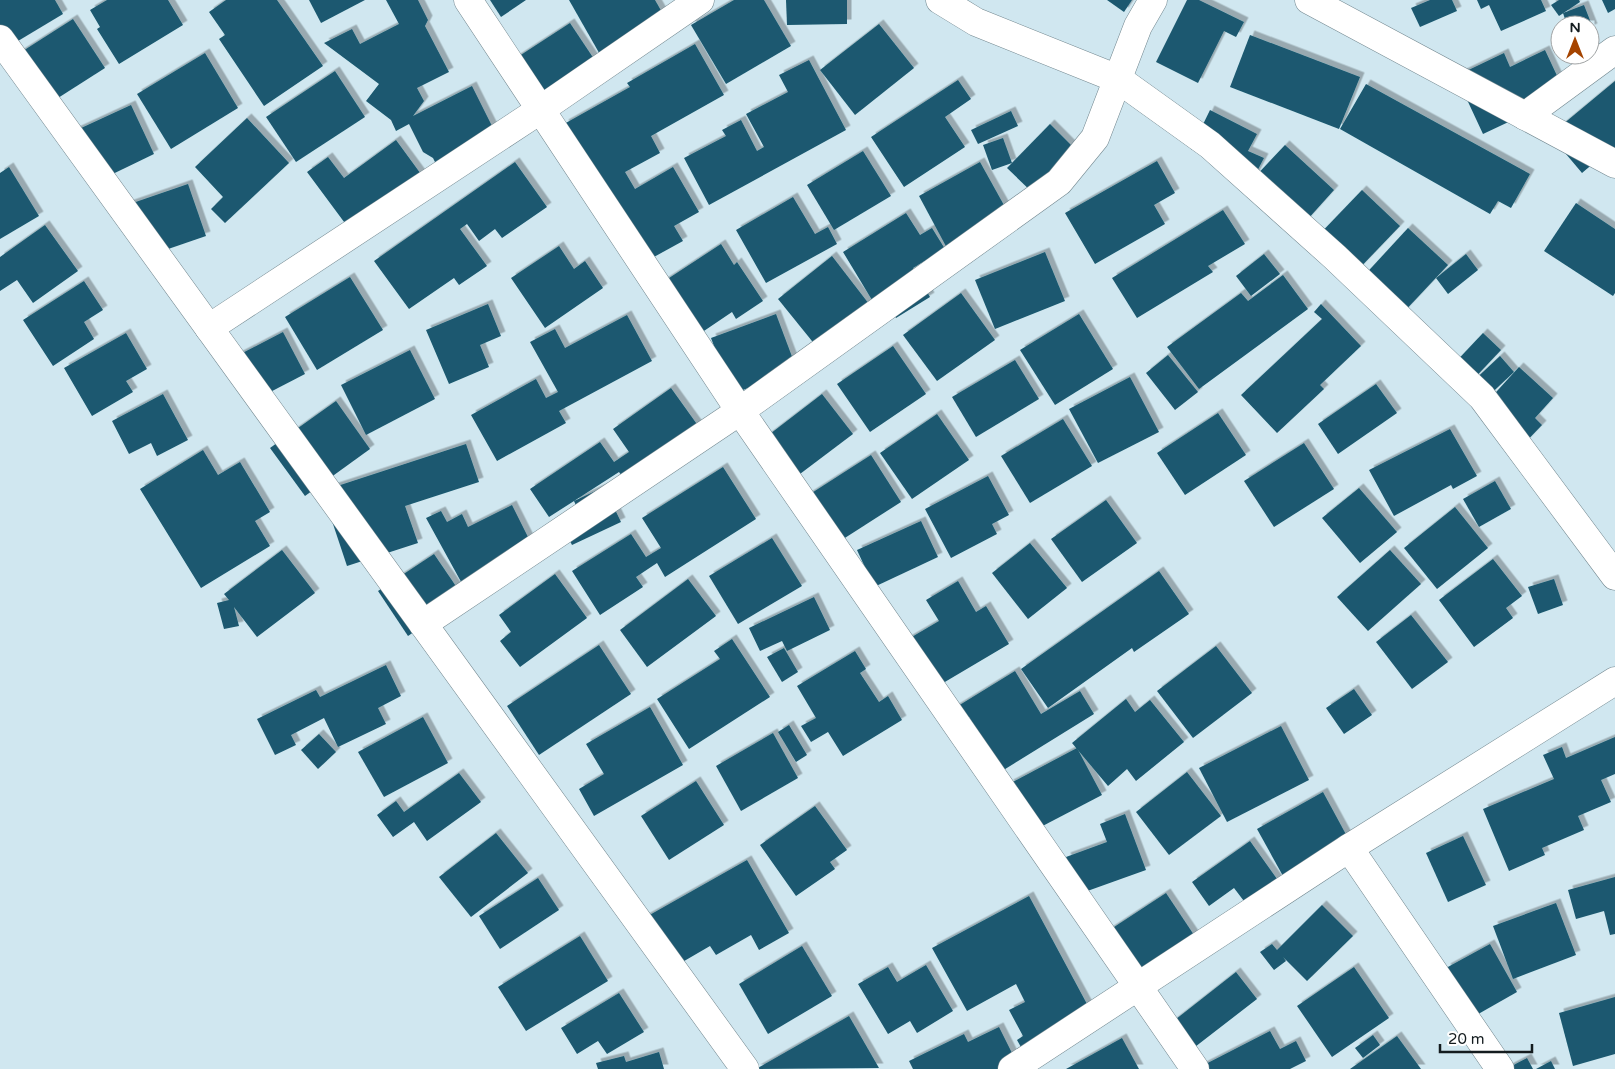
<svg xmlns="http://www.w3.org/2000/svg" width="1615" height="1069" font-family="'Varela Round',sans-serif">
<defs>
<filter id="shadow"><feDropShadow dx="4.5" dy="-4.5" stdDeviation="0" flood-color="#0004"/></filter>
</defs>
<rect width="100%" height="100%" fill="#d0e7f0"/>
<!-- building -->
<g fill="#1a596f" filter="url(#shadow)">
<path d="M0,0H55L63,14L3,50L0,45Z"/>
<path d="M107,0H168L183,25L119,64L97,29L100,27L90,10Z"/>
<path d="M226,0H277L323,66L264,106L219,39L225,35L209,12Z"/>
<path d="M309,0H365L321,23Z"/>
<path d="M386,0H418L428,20L425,26L449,72L417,88L424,101L413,116L472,86L498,138L438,168L433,158L423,152L409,124L396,131L391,120L366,101L379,84L324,43L352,29L360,44L399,24Z"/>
<path d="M490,0H526L501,17Z"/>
<path d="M569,0H655L667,21L602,58Z"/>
<path d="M734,0H764L791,46L726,84L691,25Z"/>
<path d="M786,0H847V24L787,25Z"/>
<path d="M1107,0H1132L1124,12Z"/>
<path d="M1187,0H1199L1244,22L1236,37L1224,31L1198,83L1156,62Z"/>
<path d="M1430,0H1452L1457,11L1420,27L1411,8Z"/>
<path d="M1477,0H1541L1546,11L1501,31L1489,5L1481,9Z"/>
<path d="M1559,0H1579L1580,2L1559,16L1551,5Z"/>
<path d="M1602,0H1615V9L1608,13Z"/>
<path d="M1584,5L1593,28L1590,29V25H1567L1563,13Z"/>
<path d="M73,19L105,68L47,105L15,56Z"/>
<path d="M570,23L600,68L541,108L510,62Z"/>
<path d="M879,24L914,68L855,115L820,70Z"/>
<path d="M1250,35L1360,77L1339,129L1230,87Z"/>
<path d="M695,44L724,95L651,136L660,153L625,172L635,189L673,167L699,212L674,226L683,241L643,263L564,124L630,87L627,83Z"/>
<path d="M1545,50L1566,95L1483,134L1456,76L1504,53L1510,67Z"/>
<path d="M205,53L238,108L171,149L137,94Z"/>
<path d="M809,60L846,130L709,205L684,158L726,136L722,130L741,120L757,151L764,147L746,114L788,92L779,75Z"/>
<path d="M335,71L365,117L296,162L266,117Z"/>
<path d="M958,80L971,99L945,117L965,147L904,187L871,137Z"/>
<path d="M1615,81V172L1602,156L1582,173L1550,135Z"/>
<path d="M1366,84L1530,174L1511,208L1498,201L1490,214L1340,129Z"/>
<path d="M131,105L154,154L90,185L66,135Z"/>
<path d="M1210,110L1257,134L1248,151L1264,158L1253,179L1285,145L1334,190L1298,230L1253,180L1191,149Z"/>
<path d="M1011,111L1018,126L978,144L971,130Z"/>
<path d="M247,118L289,163L225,223L211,209L223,197L195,167Z"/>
<path d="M1050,124L1078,152L1036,196L1007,168Z"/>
<path d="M1003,138L1012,163L992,170L983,145Z"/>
<path d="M396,140L426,181L353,234L307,172L328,157L344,178Z"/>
<path d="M863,151L891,196L834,230L807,185Z"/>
<path d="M1157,161L1175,193L1154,205L1165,224L1095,264L1065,213Z"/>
<path d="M515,162L547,207L502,238L495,229L479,241L467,224L460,229L487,266L459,285L454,278L409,309L374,261Z"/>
<path d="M980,162L1010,216L948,250L919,196Z"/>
<path d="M9,167L39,216L0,239V173Z"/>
<path d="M188,184L206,236L142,258L124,206Z"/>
<path d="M1362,190L1400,226L1352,276L1314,240Z"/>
<path d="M793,197L815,234L828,227L837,244L766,283L736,230Z"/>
<path d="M1576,203L1615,229V293L1613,296L1544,251Z"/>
<path d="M1223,210L1245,244L1208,266L1213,272L1137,318L1112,278Z"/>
<path d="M906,213L920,235L932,228L945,249L913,268L930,297L896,318L881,294L872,300L843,252Z"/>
<path d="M45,225L78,271L33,303L17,280L0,291V257Z"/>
<path d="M1408,228L1448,265L1401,315L1361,279Z"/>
<path d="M721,244L734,265L737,262L763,301L736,319L732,312L698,335L663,282Z"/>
<path d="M559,246L574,269L585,261L603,288L545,328L511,278Z"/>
<path d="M1045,252L1065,301L995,329L975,280Z"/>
<path d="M1264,254L1280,274L1251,296L1236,276Z"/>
<path d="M1466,254L1478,270L1448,294L1436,278Z"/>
<path d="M832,256L869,304L816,346L778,299Z"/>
<path d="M1283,275L1308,309L1199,389L1167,347L1241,293L1248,301Z"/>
<path d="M350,277L383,330L317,370L285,317Z"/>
<path d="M84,281L103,310L84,322L94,339L53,366L23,320Z"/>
<path d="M961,293L995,340L937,381L903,335Z"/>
<path d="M488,304L501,336L480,345L489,367L449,384L426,330Z"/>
<path d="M1321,304L1361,346L1320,385L1324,389L1277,433L1241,395L1322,319L1314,312Z"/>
<path d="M776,314L797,370L732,394L711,338Z"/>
<path d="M1079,314L1113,369L1055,405L1020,350Z"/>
<path d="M627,315L652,361L559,411L566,423L497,461L471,415L536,379L546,398L558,392L530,342L555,329L565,348Z"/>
<path d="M283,332L305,374L249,403L227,361Z"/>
<path d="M126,333L147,369L126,381L133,392L92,416L64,368Z"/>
<path d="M1483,333L1501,350L1468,385L1450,368Z"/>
<path d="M893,346L926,394L870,432L837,384Z"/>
<path d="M410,350L435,399L366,435L341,385Z"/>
<path d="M1168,355L1198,392L1175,410L1146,373Z"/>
<path d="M1500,356L1514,372L1482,402L1467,387Z"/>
<path d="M1015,360L1039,399L976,437L952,397Z"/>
<path d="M1519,367L1553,398L1535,418L1542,425L1518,450L1477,413Z"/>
<path d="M1130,377L1159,432L1098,463L1069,409Z"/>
<path d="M1376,384L1397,413L1338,454L1318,424Z"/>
<path d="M671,388L704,434L629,486L619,472L574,501L604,487L621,522L572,545L560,521L579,512L574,501L549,517L530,489L600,442L614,462L629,452L613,429Z"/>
<path d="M163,394L188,440L157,456L151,443L129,454L112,421Z"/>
<path d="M822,394L853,434L788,483L766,437Z"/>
<path d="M336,401L370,449L305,496L270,448Z"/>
<path d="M1218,413L1246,455L1185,495L1157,453Z"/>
<path d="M937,414L969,460L912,499L880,453Z"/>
<path d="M1063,419L1092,466L1030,503L1001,456Z"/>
<path d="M1450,429L1477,476L1453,489L1451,485L1394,516L1369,470Z"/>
<path d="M1304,443L1334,489L1274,527L1244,481Z"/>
<path d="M466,444L479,482L405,506L418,543L347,566L322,491Z"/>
<path d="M203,450L218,475L240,462L270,512L255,521L270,546L201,588L140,489Z"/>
<path d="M871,455L901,502L837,543L807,496Z"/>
<path d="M723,467L756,519L665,577L657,563L636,577L643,587L600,615L572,571L631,534L646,557L661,548L642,518Z"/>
<path d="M988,476L1009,515L992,524L997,534L951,558L925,509Z"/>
<path d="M1495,481L1511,509L1479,527L1463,499Z"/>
<path d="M1359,488L1397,532L1360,563L1322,518Z"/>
<path d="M1106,500L1137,543L1082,582L1051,539Z"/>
<path d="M512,505L536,553L465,589L426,518L441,511L447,522L462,514L468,527Z"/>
<path d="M1455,507L1488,548L1437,589L1404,548Z"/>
<path d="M921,521L938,557L874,587L857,550Z"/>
<path d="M772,538L802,586L738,624L709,576Z"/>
<path d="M1030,543L1067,588L1028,619L992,573Z"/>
<path d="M282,550L315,593L257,637L234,607L239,626L224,629L217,603L229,600L224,594Z"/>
<path d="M1390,550L1421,584L1368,631L1337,597Z"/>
<path d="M434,554L464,598L408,636L378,591Z"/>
<path d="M1493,559L1522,596L1506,608L1513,618L1474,647L1439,600Z"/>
<path d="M1159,571L1189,614L1134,652L1132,648L1048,708L1021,669Z"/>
<path d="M555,574L587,618L520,667L500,641L511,632L499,615Z"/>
<path d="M688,579L716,616L647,667L620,630Z"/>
<path d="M1554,579L1563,605L1538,614L1528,587Z"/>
<path d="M958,581L976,612L986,606L1009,644L933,689L905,641L939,621L926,600Z"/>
<path d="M814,597L830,630L787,651L782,641L760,651L749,628Z"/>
<path d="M1411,615L1448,662L1412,689L1376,642Z"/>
<path d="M732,639L770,697L689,749L657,699L720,659L714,651Z"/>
<path d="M599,645L631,694L539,755L507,706Z"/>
<path d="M1216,646L1252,693L1193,738L1157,691Z"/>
<path d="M784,648L798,672L782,682L767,657Z"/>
<path d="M855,651L866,669L860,673L879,702L888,696L902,720L843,756L828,732L811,742L801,726L816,718L797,686Z"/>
<path d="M386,665L401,696L378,708L386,724L338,747L324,718L291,735L296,745L275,755L257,719L316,690L320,697Z"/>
<path d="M1015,671L1041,714L1080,691L1094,714L1002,771L969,717L953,727L945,714Z"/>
<path d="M1354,689L1372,715L1344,734L1326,708Z"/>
<path d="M1126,699L1135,712L1150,700L1184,742L1136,781L1127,769L1108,786L1072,743Z"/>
<path d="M650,707L683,765L594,816L579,789L604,774L586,744Z"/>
<path d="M423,717L448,763L384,797L358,752Z"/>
<path d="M789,725L807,755L796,762L778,732Z"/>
<path d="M1281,726L1309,780L1227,822L1199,768Z"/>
<path d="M773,733L798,778L741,811L716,766Z"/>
<path d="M319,734L336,752L318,769L301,750Z"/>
<path d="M1615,737V774L1601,780L1611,802L1578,816L1584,830L1542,848L1545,855L1509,871L1483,809L1554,779L1543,755L1562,747L1566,758Z"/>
<path d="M1077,748L1102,795L1033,831L1009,784Z"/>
<path d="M1187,772L1221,816L1169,855L1136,812Z"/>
<path d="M459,773L481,802L427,841L414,822L393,837L377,815L396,801L404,812Z"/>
<path d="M696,781L724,825L669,860L641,816Z"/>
<path d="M1323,792L1349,840L1283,876L1257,829Z"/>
<path d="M815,806L847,850L830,862L835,869L796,896L760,845Z"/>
<path d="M1125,814L1146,870L1079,894L1066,857L1107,842L1100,824Z"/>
<path d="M496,833L528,873L471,917L439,877Z"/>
<path d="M1463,836L1486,885L1448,902L1426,853Z"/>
<path d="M1250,841L1282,886L1250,909L1234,888L1209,906L1192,882Z"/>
<path d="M747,860L789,933L759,950L751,935L716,955L710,946L667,971L639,921Z"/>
<path d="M1615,877V934L1610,935L1604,911L1576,919L1568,890Z"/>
<path d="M538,878L559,910L500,949L479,916Z"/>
<path d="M1166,893L1200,944L1141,982L1108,931Z"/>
<path d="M1029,896L1095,1019L1026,1056L1017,1040L1023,1036L1009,1010L1025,1002L1016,984L967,1011L932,948Z"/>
<path d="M1556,903L1576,955L1513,979L1493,926Z"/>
<path d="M1322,905L1353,936L1307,981L1283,957L1286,961L1274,970L1260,952L1272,944L1277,950Z"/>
<path d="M580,936L608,981L526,1031L498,987Z"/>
<path d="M1490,944L1517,992L1473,1017L1446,968Z"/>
<path d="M802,946L832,996L768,1034L739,984Z"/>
<path d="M926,965L953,1011L917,1033L910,1021L888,1034L858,984L888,967L897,982Z"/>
<path d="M1354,967L1389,1018L1332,1057L1297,1006Z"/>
<path d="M1236,972L1257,999L1191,1050L1171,1023Z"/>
<path d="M619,993L644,1032L607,1054L598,1041L577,1054L561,1028Z"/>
<path d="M1615,997V1054L1573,1066L1559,1013Z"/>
<path d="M849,1016L879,1068L756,1069Z"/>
<path d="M999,1027L1020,1069H913L909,1061L964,1034L968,1042Z"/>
<path d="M1270,1031L1280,1049L1296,1041L1306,1061L1290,1069H1196Z"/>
<path d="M1373,1035L1380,1045L1363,1058L1355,1048Z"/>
<path d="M1397,1036L1421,1069H1350Z"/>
<path d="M1122,1038L1139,1069H1066Z"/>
<path d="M659,1052L664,1069H598L596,1063L624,1056L626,1062Z"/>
<path d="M1527,1058L1533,1069H1506Z"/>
<path d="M1551,1061L1555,1069H1536Z"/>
</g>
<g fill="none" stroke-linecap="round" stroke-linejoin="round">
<defs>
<g id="minor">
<path d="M468,0L740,411L1195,1069"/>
<path d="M940,0L976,22L1118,79L1210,145L1335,257L1482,397L1615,576"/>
<path d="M1309,0L1615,164"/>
<path d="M0,39L745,1069"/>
<path d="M1525,116L1615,50"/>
<path d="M209,328L540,110L700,0"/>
<path d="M423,624L740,411L1059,182L1095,138L1138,26L1153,0"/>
<path d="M1349,848L1500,1069"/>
<path d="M1012,1069L1349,848L1615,681"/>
</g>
</defs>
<!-- minor casing -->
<use href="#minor" stroke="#72878f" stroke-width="29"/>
<!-- minor -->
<use href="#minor" stroke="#fff" stroke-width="28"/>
</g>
<!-- north arrow -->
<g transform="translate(1575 40)"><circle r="24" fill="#ffffff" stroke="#a1a4a5"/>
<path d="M0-4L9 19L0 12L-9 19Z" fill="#a54400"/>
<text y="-8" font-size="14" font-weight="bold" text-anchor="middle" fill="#141c1f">N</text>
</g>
<!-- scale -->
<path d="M1440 1044v8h92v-8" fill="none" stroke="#141c1f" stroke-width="2.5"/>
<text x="1448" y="1044" font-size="15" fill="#141c1f" stroke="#ffffff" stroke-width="4" paint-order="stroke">20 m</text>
</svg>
